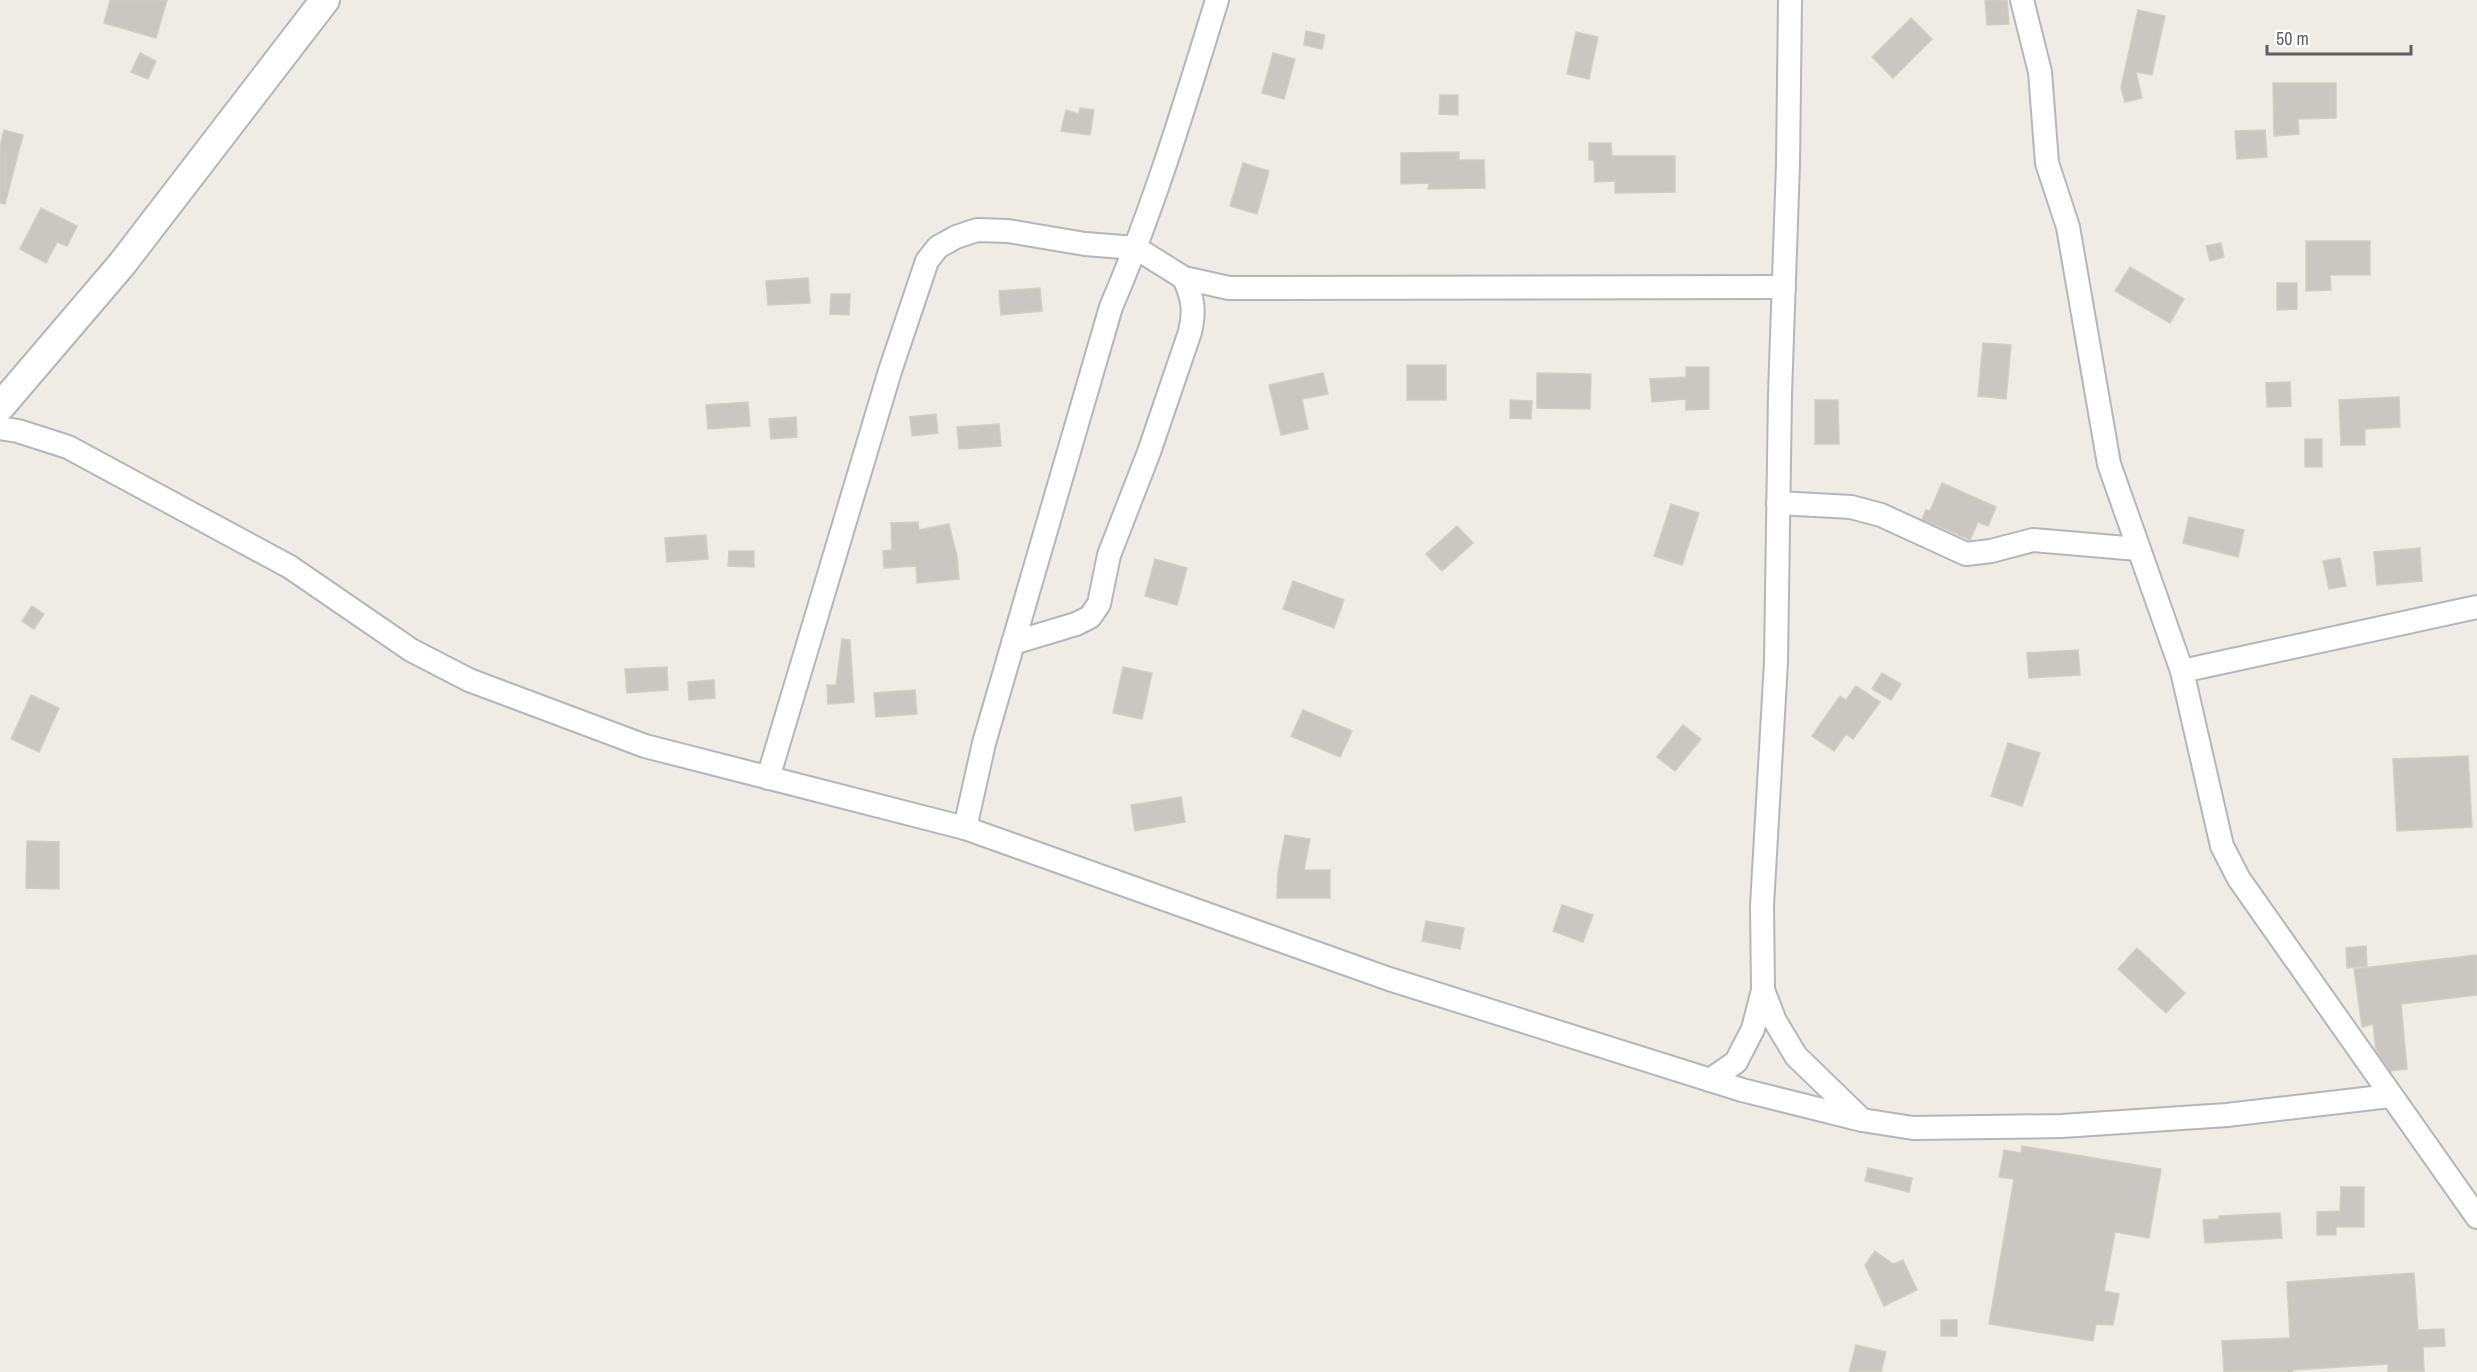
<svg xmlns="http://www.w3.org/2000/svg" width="2477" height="1372" font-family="'Archivo Narrow',sans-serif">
<rect width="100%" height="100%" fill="#eeece4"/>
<!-- building -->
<g fill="#cac6c1" stroke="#d2cec2" stroke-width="1.5">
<path d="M110,0H167L156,38L104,23Z"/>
<path d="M1985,0H2007L2009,24L1987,25Z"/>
<path d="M2138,10L2165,16L2152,75L2136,72L2142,98L2125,102L2121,87Z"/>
<path d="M1911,18L1932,39L1893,78L1872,57Z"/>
<path d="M1306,31L1325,35L1322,49L1304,45Z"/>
<path d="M1576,32L1598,37L1589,79L1567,74Z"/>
<path d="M140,53L156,61L148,79L131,72Z"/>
<path d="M1273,53L1295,59L1284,99L1262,93Z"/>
<path d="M2273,83H2336V118L2298,119L2299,134L2274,136Z"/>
<path d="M1440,95H1458V115L1439,114Z"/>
<path d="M1080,108L1094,110L1090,135L1061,131L1066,110L1079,114Z"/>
<path d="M4,130L23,135L5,204L0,203V146Z"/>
<path d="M2265,130L2267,157L2237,159L2235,131Z"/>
<path d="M1589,143H1611L1612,156H1675V192L1615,193V181L1595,182L1594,160H1589Z"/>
<path d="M1459,152V160H1484L1485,188L1428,189L1429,183L1401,184V153Z"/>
<path d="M1243,163L1269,171L1257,214L1230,206Z"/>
<path d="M41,208L77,226L67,246L57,242L46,263L20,249Z"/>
<path d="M2306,241H2370V275H2330L2331,290L2306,291Z"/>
<path d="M2221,243L2224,257L2210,261L2206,246Z"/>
<path d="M2130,267L2184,299L2170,323L2115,291Z"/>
<path d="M808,278L810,303L768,305L766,281Z"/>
<path d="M2277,283H2297V309L2277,310Z"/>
<path d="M1040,288L1042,311L1001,315L999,291Z"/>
<path d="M831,294H850L849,315L830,314Z"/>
<path d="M1983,343L2011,345L2006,399L1978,396Z"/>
<rect x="1407" y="365" width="39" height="35"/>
<path d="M1686,367H1709V409L1686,410V399L1652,402L1650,379L1686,377Z"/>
<path d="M1323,373L1328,394L1302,399L1308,429L1281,435L1269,385Z"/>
<path d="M1537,373L1591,374L1590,409L1537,408Z"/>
<path d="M2290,382L2291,406L2267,407L2266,383Z"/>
<path d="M2399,397L2400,427L2365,429V445H2341L2339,400Z"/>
<path d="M1510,400L1532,401L1531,419L1510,418Z"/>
<path d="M1815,400H1838L1839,444H1815Z"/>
<path d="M748,402L750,426L708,429L706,405Z"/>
<path d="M936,414L938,433L912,436L910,417Z"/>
<path d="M796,417L797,437L771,439L769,419Z"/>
<path d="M999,424L1001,446L959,449L957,427Z"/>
<rect x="2305" y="439" width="17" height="28"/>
<path d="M1942,483L1996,507L1988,526L1978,522L1970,540L1922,519L1926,510L1930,511Z"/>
<path d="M1671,504L1699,513L1682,565L1654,556Z"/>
<path d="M2189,517L2244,530L2238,557L2183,543Z"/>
<path d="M918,522L919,530L949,524L957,556L959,579L917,583L916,566L884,568L883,551L892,550L891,523Z"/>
<path d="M1457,526L1473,543L1442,571L1426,554Z"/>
<path d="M706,535L708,559L667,562L665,538Z"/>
<path d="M2420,548L2422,581L2377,585L2374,552Z"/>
<path d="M729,551H754V567L728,566Z"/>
<path d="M2340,558L2346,586L2329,589L2323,561Z"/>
<path d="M1155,559L1187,568L1177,605L1145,596Z"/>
<path d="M1293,581L1344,600L1334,628L1283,609Z"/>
<path d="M32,606L44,614L34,629L22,621Z"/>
<path d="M842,639L850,640L854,702L828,704L827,685H836Z"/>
<path d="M2078,650L2080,675L2029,678L2027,653Z"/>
<path d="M667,667L668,690L627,693L625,669Z"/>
<path d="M1123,667L1152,673L1142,719L1113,713Z"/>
<path d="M1882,673L1901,684L1891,700L1872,689Z"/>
<path d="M714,680L715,698L689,700L688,682Z"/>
<path d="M1856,686L1880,702L1853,739L1846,734L1834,751L1812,736L1840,696L1846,700Z"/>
<path d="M915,690L917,714L876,717L874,693Z"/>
<path d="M31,695L59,708L39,752L11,739Z"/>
<path d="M1303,710L1352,731L1340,757L1291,736Z"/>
<path d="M1683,725L1701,739L1675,771L1657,757Z"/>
<path d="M2008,743L2040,753L2022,806L1991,796Z"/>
<path d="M2468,756L2472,827L2397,831L2393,759Z"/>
<path d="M1181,797L1185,822L1135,831L1131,805Z"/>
<path d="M1285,835L1310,839L1304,870H1330V898H1277L1278,872Z"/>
<path d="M27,841L59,842V889L26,888Z"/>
<path d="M1562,905L1593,915L1583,942L1553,931Z"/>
<path d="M1426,921L1464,928L1460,949L1422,941Z"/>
<path d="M2366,946L2367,966L2347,968L2346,948Z"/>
<path d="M2137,948L2185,993L2166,1013L2118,969Z"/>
<path d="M2477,955V995L2401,1004L2407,1069L2390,1071L2376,1050L2373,1024L2362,1027L2354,969Z"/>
<path d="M2022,1146L2161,1169L2149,1238L2115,1232L2104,1291L2119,1294L2113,1325L2096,1324L2093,1341L1989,1324L2014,1179L1999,1177L2004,1150L2021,1153Z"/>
<path d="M1868,1168L1912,1178L1909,1192L1865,1181Z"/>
<path d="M2341,1187H2364V1227H2336V1235H2317V1212L2340,1211Z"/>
<path d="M2280,1213L2282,1238L2205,1243L2203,1220L2219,1219V1216Z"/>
<path d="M1875,1251L1893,1264L1903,1260L1917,1290L1884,1306L1865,1265Z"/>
<path d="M2414,1273L2418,1330L2444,1329L2445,1346L2423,1347L2424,1372H2388V1364L2293,1370V1372H2224L2222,1341L2290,1338L2287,1282Z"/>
<rect x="1941" y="1320" width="16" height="16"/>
<path d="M1856,1345L1886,1352L1881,1372H1849Z"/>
</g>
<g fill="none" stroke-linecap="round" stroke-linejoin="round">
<defs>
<g id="minor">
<path d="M1790,0L1788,164L1780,394L1776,662L1762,906L1763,990L1775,1021L1796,1056L1862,1120L1913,1128L2062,1126L2227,1115L2390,1096"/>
<path d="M2022,0L2040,72L2047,163L2068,227L2109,464L2182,671L2222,846L2239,879L2477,1217"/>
<path d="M0,428L18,431L68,447L290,567L411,650L469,680L645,746L965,828L1389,979L1742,1090L1862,1120"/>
<path d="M1778,503L1851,507L1881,515L1966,554L1991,551L2033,540L2138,549"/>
<path d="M1013,643L1076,624L1090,617L1099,604L1109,555L1149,452L1190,332C1195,311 1193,298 1184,278"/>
<path d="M2182,671L2477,607"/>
<path d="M768,778L890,371L927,261L938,247L956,237L977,230L1008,231L1085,244L1136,248L1184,278L1229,288L1784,287"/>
<path d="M965,828L984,743L1111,307C1154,207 1185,104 1217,0"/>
<path d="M1710,1080L1736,1062L1753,1029L1763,990"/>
</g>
<path id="tertiary" d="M0,407L122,264L325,0"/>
</defs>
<!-- minor casing -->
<use href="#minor" stroke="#b4b6bb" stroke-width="26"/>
<!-- tertiary casing -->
<use href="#tertiary" stroke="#b4b6bb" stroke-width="32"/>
<!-- minor -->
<use href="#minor" stroke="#fff" stroke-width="22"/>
<!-- tertiary -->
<use href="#tertiary" stroke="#fff" stroke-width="28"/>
</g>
<!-- scale -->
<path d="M2267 45v9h144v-9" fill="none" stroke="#5c5f64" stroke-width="3"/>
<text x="2276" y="45" font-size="18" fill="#5c5f64" stroke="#ffffff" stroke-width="4.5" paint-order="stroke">50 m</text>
</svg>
